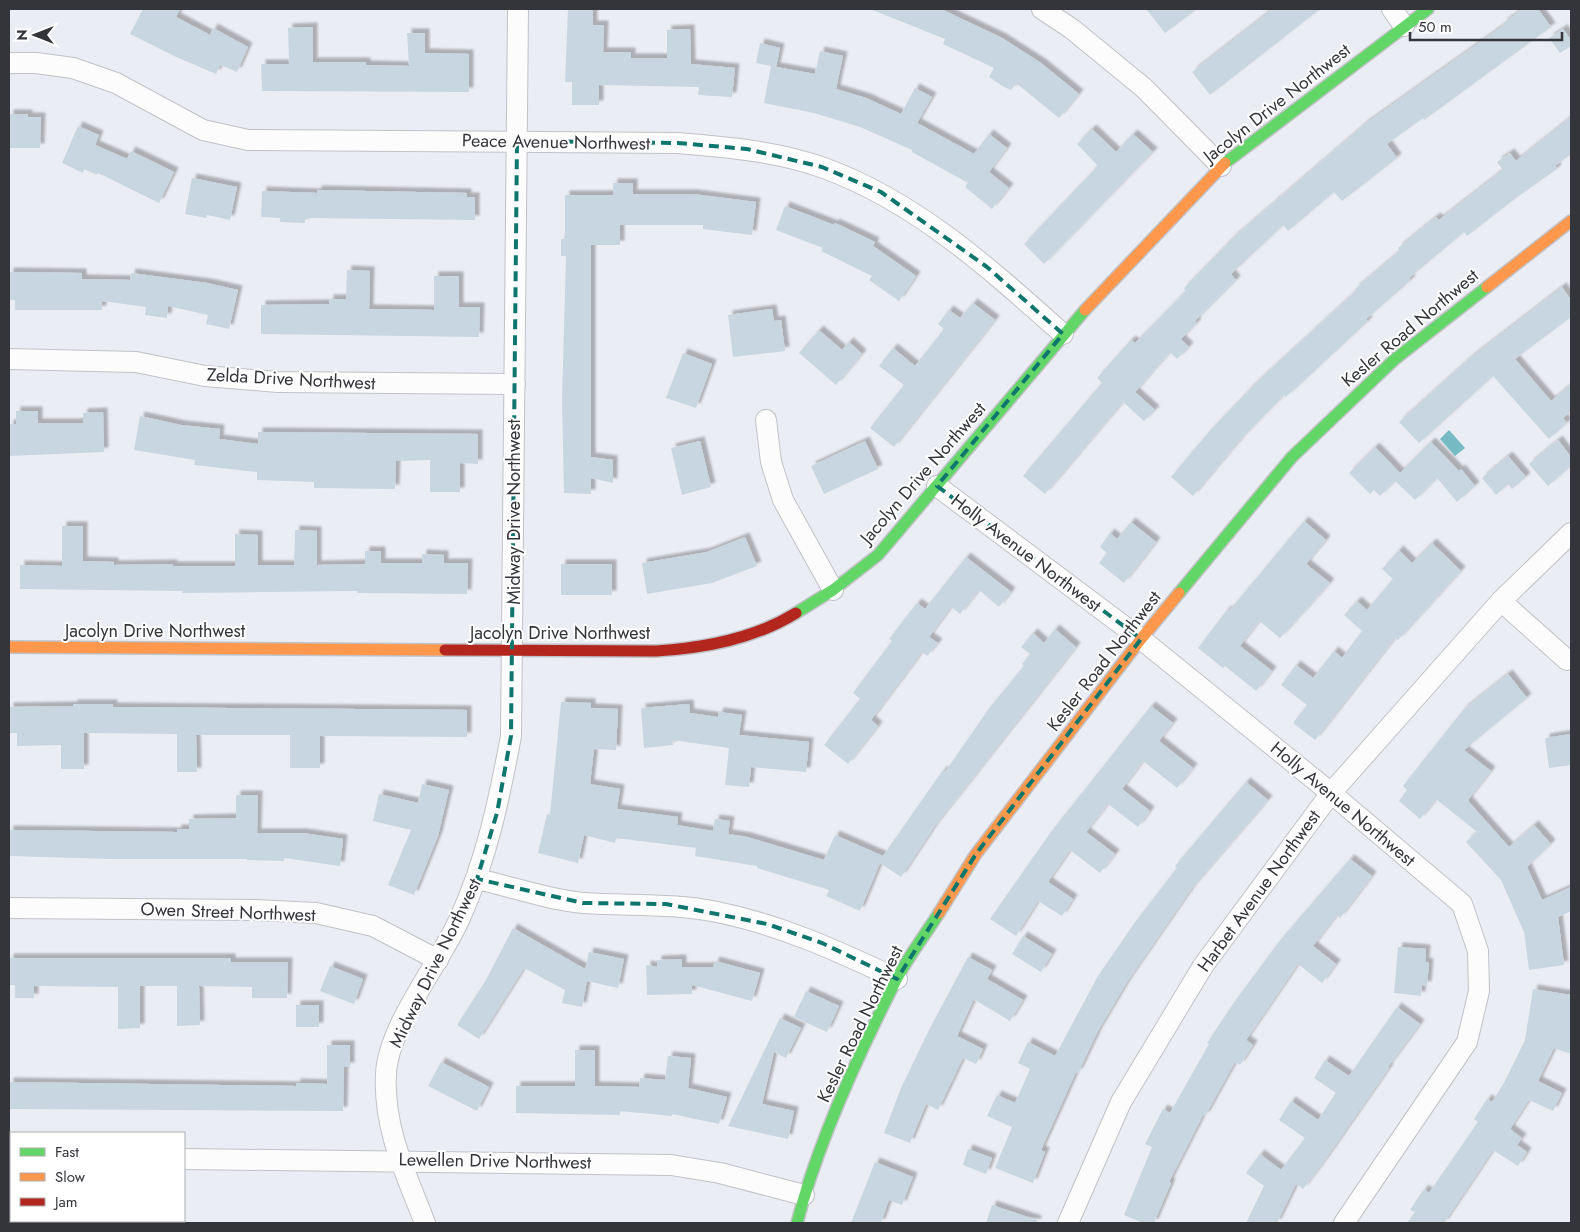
<svg xmlns="http://www.w3.org/2000/svg" width="1580" height="1232" font-family="Jost,sans-serif">
<defs>
<filter id="shadow"><feDropShadow dx="4.5" dy="-4.5" stdDeviation="1" flood-color="#0004"/></filter>
</defs>
<rect width="100%" height="100%" fill="#ebedf4"/>
<!-- water -->
<path fill="#76bbc4" d="M1449,430L1465,448L1455,456L1440,439Z"/>
<!-- building -->
<g fill="#c8d6e1" filter="url(#shadow)">
<path d="M143,9H180L176,17L210,35L213,28L248,47L237,72L220,65L216,74L174,56L130,34Z"/>
<path d="M568,9H593V25H604L603,52H631V58H667V30L690,29L691,64L735,68L732,97L698,95L699,87L599,85V105H572V82H565Z"/>
<path d="M870,9H941L1002,38L1041,63L1079,94L1059,118L1016,83L1011,90L1004,87L989,77L994,68L943,44L945,39Z"/>
<path d="M1146,9H1197L1165,33Z"/>
<path d="M1273,9H1320L1210,95L1192,72Z"/>
<path d="M1523,9H1538L1551,27L1424,120L1423,118L1387,144L1397,158L1342,201L1334,192L1288,231L1283,225L1231,274L1236,280L1195,321L1197,323L1181,339L1189,347L1177,359L1170,352L1135,392L1155,410L1144,421L1123,402L1045,494L1023,476L1102,383L1097,378L1131,340L1135,343L1186,291L1184,288L1233,238L1365,124L1504,25L1503,23Z"/>
<path d="M313,27V62H366V65L409,66L407,33H425V53L469,54V92L262,91L261,64H289L288,28Z"/>
<path d="M1563,29L1571,40V46L1560,53L1549,38Z"/>
<path d="M760,43L780,48L776,67L815,74L820,51L843,56L836,89L866,98L901,114L915,88L932,97L917,123L974,154L989,134L1007,148L989,172L1009,188L992,209L965,187L968,183L912,152V150L860,127L814,113L764,103L771,66L756,63Z"/>
<path d="M9,114H28V117H41L40,148H9Z"/>
<path d="M1571,117V154L1555,166L1557,169L1513,200L1467,236L1464,232L1409,278L1411,280L1366,319L1368,321L1286,397L1284,395L1240,440L1193,496L1171,477L1209,432L1255,384L1356,291L1355,289L1400,251L1398,248L1436,217L1439,220L1503,170L1497,162L1510,153L1516,161Z"/>
<path d="M78,126L99,135L95,145L127,159L131,151L174,172L159,203L98,173L97,175L84,169L83,173L62,163Z"/>
<path d="M1092,129L1116,152L1133,134L1153,152L1044,264L1024,244L1098,166L1077,144Z"/>
<path d="M192,178L237,187L230,220L207,215L206,218L185,214Z"/>
<path d="M613,183H633V194H693L756,202L752,235L703,229V225H620V245H591V457L613,460V483L591,478V494L564,493L562,399L566,256H561V239H565V195H613Z"/>
<path d="M317,190L467,193V197H475V220L305,218V223L280,222V218L261,217L262,191L317,193Z"/>
<path d="M785,206L834,225L835,223L875,242L873,246L916,276L899,301L869,280L872,276L821,251L823,248L776,230Z"/>
<path d="M347,270L370,271L369,309L434,310V276H459V307H480L479,337L261,334V305L329,304V299H346Z"/>
<path d="M9,272L82,273V279L130,280L131,273L207,283L238,290L229,329L206,324L208,315L168,306L167,318L145,315L146,307L102,301V310H15V300H9Z"/>
<path d="M1562,287L1571,300V317L1515,359L1551,401L1571,385V411L1563,418L1567,423L1549,439L1493,376L1419,443L1399,422L1469,359Z"/>
<path d="M973,303L995,320L894,447L870,428L904,385L879,366L893,348L915,366L944,329L938,324L949,310L960,318Z"/>
<path d="M772,309L774,321L781,320L785,351L733,357L728,315Z"/>
<path d="M819,330L842,350L849,342L862,354L836,385L799,353Z"/>
<path d="M683,353L712,364L696,408L666,398Z"/>
<path d="M16,411H38V423H83V413L103,412L104,452L9,456V424H16Z"/>
<path d="M140,416L181,425L220,429L219,439L258,444V432L478,434V464L460,463V492H430V460L396,461L395,489L314,488V482L257,480V472L194,465L195,460L134,450Z"/>
<path d="M1558,440L1571,457V466L1548,486L1529,464Z"/>
<path d="M700,441L711,487L682,495L671,448Z"/>
<path d="M865,441L878,469L824,494L811,466Z"/>
<path d="M1431,442L1459,471L1461,469L1475,486L1457,502L1437,478L1415,500L1395,481L1380,496L1374,490L1370,494L1349,473L1375,447L1400,473Z"/>
<path d="M1508,456L1526,477L1512,489L1508,484L1496,495L1482,478Z"/>
<path d="M1304,521L1326,540L1306,564L1330,583L1280,638L1259,621L1240,646L1272,671L1256,691L1225,666L1223,668L1198,648L1227,610L1229,611Z"/>
<path d="M1131,522L1156,542L1124,583L1099,563L1107,553L1100,547L1110,533L1117,539Z"/>
<path d="M62,526H83V561L114,562V565L173,564V566H235V534L258,535V565H294L295,530L317,531V565L365,564V551H381V563H422V554L444,555V563H468L467,594L357,593V591L182,593V591L20,589V565L62,566Z"/>
<path d="M745,537L757,566L712,583L647,594L642,563L707,552Z"/>
<path d="M1432,543L1461,571L1398,640L1395,638L1315,740L1293,723L1307,705L1281,685L1296,665L1313,678L1334,651L1342,658L1362,631L1344,615L1357,601L1367,610L1393,579L1382,569L1399,550L1412,563Z"/>
<path d="M966,557L1011,592L999,607L979,590L960,614L951,607L929,637L938,643L927,656L922,652L871,720L878,726L848,764L824,745L860,699L853,693L892,641L889,639L917,603L925,609Z"/>
<rect x="561" y="564" width="51" height="31"/>
<path d="M1055,629L1076,647L934,827L901,877L880,863L860,911L826,896L829,890L757,868V866L695,856L696,848L616,838L615,843L584,835L578,863L538,853L547,814L550,815L561,702L591,703V708L618,709L616,750L594,749L590,784L620,789L617,809L678,817L677,825L713,831L715,819L730,821L728,834L747,837L824,860L835,835L883,856L943,770L945,772L988,710L1024,666L1022,664L1030,654L1021,647L1033,633L1044,643Z"/>
<path d="M1508,674L1527,698L1464,750L1491,771L1468,800L1469,802L1509,847L1534,825L1551,844L1527,867L1542,900L1571,887V911L1558,917L1564,965L1529,970L1524,932L1501,880L1466,842L1477,832L1436,799L1420,819L1399,801L1407,790L1403,786L1464,709Z"/>
<path d="M73,704H113V707L467,710V737L320,736V768H290V735H196L197,772H177V734L84,733V769H61V745L17,746V733H9V707L73,706Z"/>
<path d="M689,704L690,713L718,717L719,712L742,715L739,735L809,742L806,772L751,767L749,787L725,785L729,748L672,740L673,745L644,748L641,708Z"/>
<path d="M1151,706L1173,723L1159,741L1193,768L1177,788L1143,761L1122,789L1150,811L1138,827L1108,804L1086,832L1115,854L1100,873L1070,850L1048,882L1073,899L1062,916L1038,901L1016,936L990,919L1051,832Z"/>
<path d="M1571,734V765L1549,768L1545,738Z"/>
<path d="M1246,782L1268,800L1192,888L1127,982L1098,1031L1078,1073L1076,1072L1041,1150L1045,1152L1033,1183L995,1168L1012,1127L987,1116L997,1095L1015,1103L1030,1069L1018,1063L1028,1042L1055,1056L1098,976L1136,921L1177,868L1175,866Z"/>
<path d="M422,784L449,790L438,836L414,895L388,885L411,830L373,821L379,794L418,803Z"/>
<path d="M236,795H258L257,833H303L343,839L340,866L284,858V861L247,860V859H111L9,856V830L177,832V829H189V819L236,818Z"/>
<path d="M1350,859L1372,876L1340,918L1337,915L1313,946L1336,964L1322,983L1298,964L1246,1040L1253,1045L1240,1065L1235,1062L1205,1116L1203,1115L1169,1182L1171,1183L1154,1223H1143L1124,1215L1152,1147L1145,1144L1163,1109L1170,1113L1209,1044L1207,1043L1233,1004L1278,943Z"/>
<path d="M513,928L585,969L589,952L624,959L618,988L587,981L582,1007L562,1003L565,990L524,968L479,1039L457,1025L486,980Z"/>
<path d="M1023,936L1052,954L1041,972L1012,954Z"/>
<path d="M1398,947L1426,949L1425,962L1429,963L1427,986L1422,985L1421,996L1394,993Z"/>
<path d="M968,957L992,970L987,979L1023,1000L1010,1021L975,1000L973,1001L957,1036L983,1049L976,1064L963,1058L938,1110L926,1104L910,1143L884,1133L901,1088L930,1028Z"/>
<path d="M9,958H231V962H288L287,998H252V987L199,986L200,1025L177,1026V986H140V1028L118,1029V987L34,986V998H15V985H9Z"/>
<path d="M682,959V967H713L715,961L760,973L752,1001L692,985V994L647,995L646,965L657,967V960Z"/>
<path d="M330,966L363,979L354,1004L320,991Z"/>
<path d="M1533,989L1571,995V1054L1554,1048L1538,1081L1562,1093L1553,1111L1529,1100L1510,1129L1522,1138L1517,1145L1527,1152L1518,1166L1493,1150L1444,1223H1407L1415,1212L1410,1210L1424,1189L1429,1193L1478,1122L1474,1119L1487,1099L1492,1102L1504,1083L1525,1040Z"/>
<path d="M806,991L839,1006L827,1032L794,1017Z"/>
<rect x="296" y="1005" width="23" height="22"/>
<path d="M1397,1007L1420,1024L1388,1067L1389,1068L1325,1160L1303,1189L1296,1184L1277,1223H1246L1264,1186L1246,1173L1260,1154L1281,1170L1305,1138L1279,1120L1291,1101L1318,1120L1336,1093L1314,1078L1325,1060L1349,1076Z"/>
<path d="M780,1018L801,1028L786,1058L774,1052L762,1104L794,1111L788,1139L728,1126Z"/>
<path d="M327,1045H350V1067H344L343,1111L9,1109V1082L296,1086V1083L327,1084Z"/>
<path d="M575,1050H595V1086L639,1087L640,1078L665,1080L668,1056L691,1058L688,1088L727,1097L719,1124L672,1114V1116L620,1111V1115L516,1113V1086H575Z"/>
<path d="M441,1062L489,1087L477,1111L428,1086Z"/>
<path d="M968,1149L992,1158L986,1174L963,1165Z"/>
<path d="M875,1162L913,1177L902,1205L889,1200L881,1223H851Z"/>
<path d="M992,1205L1037,1220V1223H986Z"/>
</g>
<g fill="none" stroke-linecap="round" stroke-linejoin="round">
<defs>
<g id="street">
<path d="M1042,9L1072,29L1144,88L1221,166"/>
<path d="M1392,9L1404,26"/>
<path d="M9,63H36L73,68L116,83L203,130L248,140L678,143C726,147 777,151 824,168C917,202 990,269 1063,334"/>
<path d="M9,359L136,362L205,376L278,382L515,384"/>
<path d="M766,420L771,462L783,500L833,590"/>
<path d="M937,486L1141,639L1331,793L1462,904L1478,951L1479,991L1467,1042L1344,1223"/>
<path d="M1501,601L1567,660"/>
<path d="M477,879C509,886 553,901 584,903C629,906 672,903 717,912C781,925 838,951 897,979"/>
<path d="M9,908L255,910L316,913L373,926L438,960"/>
<path d="M9,1158H11"/>
<path d="M184,1159L671,1165L720,1173L804,1195"/>
<path d="M425,1223C406,1174 383,1128 386,1074C388,1026 440,963 460,918C487,858 499,800 511,736L518,9"/>
<path d="M1068,1223L1121,1102L1203,966L1331,793L1501,601L1571,533"/>
</g>
<g id="fast">
<path d="M1225,163L1428,9"/>
<path d="M1179,593L1292,457L1395,359L1487,287"/>
<path d="M796,613L833,590L878,555L1085,310"/>
<path d="M797,1223C817,1144 859,1053 896,980C908,957 925,935 939,913"/>
</g>
<g id="slow">
<path d="M1487,287L1571,221"/>
<path d="M1085,310L1225,163"/>
<path d="M9,647L445,650"/>
<path d="M939,913L976,854L1141,639L1179,593"/>
</g>
<path id="jam" d="M445,650L656,651C705,648 754,639 796,613"/>
</defs>
<!-- street casing -->
<use href="#street" stroke="#c0c2c6" stroke-width="22"/>
<!-- fast casing -->
<use href="#fast" stroke="#c0c2c6" stroke-width="14"/>
<!-- slow casing -->
<use href="#slow" stroke="#c0c2c6" stroke-width="14"/>
<!-- jam casing -->
<use href="#jam" stroke="#c0c2c6" stroke-width="14"/>
<!-- street -->
<use href="#street" stroke="#fcfcfd" stroke-width="20"/>
<!-- fast -->
<use href="#fast" stroke="#63d668" stroke-width="11"/>
<!-- slow -->
<use href="#slow" stroke="#ff974d" stroke-width="11"/>
<!-- jam -->
<use href="#jam" stroke="#b3261e" stroke-width="11"/>
</g>
<!-- marked area -->
<path fill="none" stroke="#0f766e" stroke-width="4" stroke-dasharray="10 6" stroke-linejoin="round" d="M517,141L678,143L747,149L822,167L881,192L987,267L1063,334L937,486L1141,639L976,854L897,979L822,943L767,924L666,904L583,903L477,879L497,813L511,736Z"/>
<g text-anchor="middle" dominant-baseline="central" stroke-width="4" stroke-linejoin="round" paint-order="stroke">
<!-- street labels -->
<g font-size="18" fill="#33353a" stroke="#fff">
<text transform="translate(1277 103) rotate(-38)">Jacolyn Drive Northwest</text>
<text transform="translate(556 142) rotate(1)">Peace Avenue Northwest</text>
<text transform="translate(1410 328) rotate(-40)">Kesler Road Northwest</text>
<text transform="translate(291 379) rotate(3)">Zelda Drive Northwest</text>
<text transform="translate(923 473) rotate(-49)">Jacolyn Drive Northwest</text>
<text transform="translate(514 512) rotate(-90)">Midway Drive Northwest</text>
<text transform="translate(1026 553) rotate(37)">Holly Avenue Northwest</text>
<text x="155" y="631">Jacolyn Drive Northwest</text>
<text x="560" y="633">Jacolyn Drive Northwest</text>
<text transform="translate(1104 661) rotate(-52)">Kesler Road Northwest</text>
<text transform="translate(1343 804) rotate(40)">Holly Avenue Northwest</text>
<text transform="translate(1259 891) rotate(-54)">Harbet Avenue Northwest</text>
<text transform="translate(228 912) rotate(2)">Owen Street Northwest</text>
<text transform="translate(435 963) rotate(-64)">Midway Drive Northwest</text>
<text transform="translate(860 1024) rotate(-64)">Kesler Road Northwest</text>
<text transform="translate(495 1161) rotate(1)">Lewellen Drive Northwest</text>
</g>
</g>
<!-- border -->
<rect width="1580" height="1232" fill="none" stroke="#33353a" stroke-width="20"/>
<!-- legend -->
<rect x="10" y="1132" width="175" height="90" fill="#ffffff" stroke="#adaeb0"/>
<rect x="20" y="1148" width="25" height="8" fill="#63d668" stroke="#adaeb0"/>
<text x="55" y="1157" font-size="15" fill="#33353a">Fast</text>
<rect x="20" y="1173" width="25" height="8" fill="#ff974d" stroke="#adaeb0"/>
<text x="55" y="1182" font-size="15" fill="#33353a">Slow</text>
<rect x="20" y="1198" width="25" height="8" fill="#b3261e" stroke="#adaeb0"/>
<text x="55" y="1207" font-size="15" fill="#33353a">Jam</text>
<!-- north arrow -->
<g transform="translate(35 35) rotate(270)" stroke="#ffffff" stroke-width="4" paint-order="stroke">
<path d="M0-4L9 19L0 12L-9 19Z" fill="#33353a"/>
<text y="-8" font-size="14" font-weight="bold" text-anchor="middle" fill="#33353a">N</text>
</g>
<!-- scale -->
<path d="M1410 32v8h152v-8" fill="none" stroke="#33353a" stroke-width="2.5"/>
<text x="1418" y="32" font-size="15" fill="#33353a" stroke="#ffffff" stroke-width="4" paint-order="stroke">50 m</text>
</svg>
